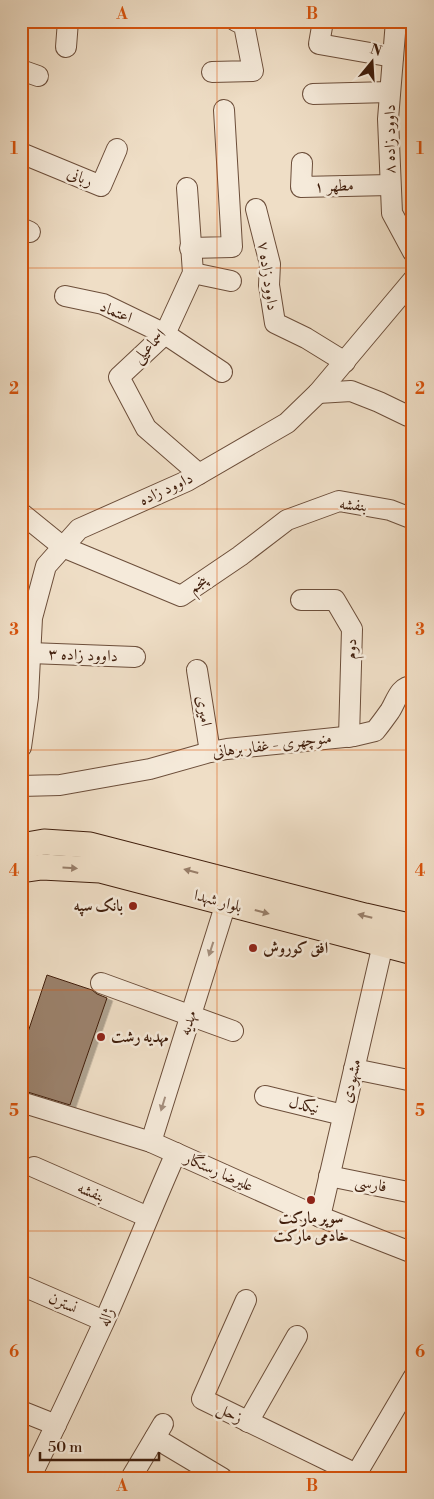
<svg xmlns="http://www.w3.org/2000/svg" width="434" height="1499" font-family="'Libre Bodoni',Amiri,serif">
<defs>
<filter id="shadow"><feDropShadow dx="5.5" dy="3" stdDeviation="0" flood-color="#0004"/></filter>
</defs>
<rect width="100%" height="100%" fill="#efdec6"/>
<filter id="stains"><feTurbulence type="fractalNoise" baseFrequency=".004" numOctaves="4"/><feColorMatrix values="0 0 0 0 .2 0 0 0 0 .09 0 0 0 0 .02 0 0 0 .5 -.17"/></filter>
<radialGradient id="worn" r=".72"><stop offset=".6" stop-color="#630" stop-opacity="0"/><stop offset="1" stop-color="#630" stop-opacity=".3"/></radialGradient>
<!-- building -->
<path fill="#9b826d" stroke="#401e0c" filter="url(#shadow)" d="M47,975L92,990L97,994L107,998L70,1105L21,1090V1053Z"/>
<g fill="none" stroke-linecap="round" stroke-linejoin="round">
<defs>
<g id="minor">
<path d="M323,21L319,44L393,57"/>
<path d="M396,21L388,119L392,213L413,252"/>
<path d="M66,47L68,21"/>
<path d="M21,70L38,76"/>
<path d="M212,72L253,71L244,25L236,21"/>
<path d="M313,94L390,92"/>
<path d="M21,153L101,186L117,149"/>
<path d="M302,163L301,187L390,185"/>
<path d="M187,188L193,273L165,334L119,377L146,428L199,474"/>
<path d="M256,209L270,264L269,285L275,323L306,338L345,362"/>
<path d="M21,228L30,232"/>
<path d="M190,248L232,247L224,110"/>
<path d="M193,273L231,281"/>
<path d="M65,296L103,304L165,334L222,372"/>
<path d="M318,393L351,391L379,402L408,416H413"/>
<path d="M21,513L63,547L181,596L240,556L287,520L339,501L390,510L413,519"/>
<path d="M301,600H335L352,629L349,737"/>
<path d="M30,653L135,657"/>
<path d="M197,670L210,752"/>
<path d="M21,747L28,697L32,618L46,566L79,529L187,481L287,423L318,393L413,280"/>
<path d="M21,786L60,785L150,769L210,752L227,749L354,736L375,731C380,725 385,718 390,711C396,702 399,686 413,686"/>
<path d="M101,983L233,1031"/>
<path d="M354,1069L413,1081"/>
<path d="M265,1096L343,1115"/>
<path d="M21,1102L151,1142L303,1210L413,1253"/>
<path d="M151,1142L226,903"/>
<path d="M34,1167L148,1217"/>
<path d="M329,1176L413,1193"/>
<path d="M320,1217L383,944"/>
<path d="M21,1285L104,1321"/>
<path d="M246,1300L202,1399L356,1474"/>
<path d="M21,1411L56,1425"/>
<path d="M248,1422L297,1336"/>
<path d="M155,1438L222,1478"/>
<path d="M30,1478C56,1426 80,1374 104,1322C129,1266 151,1209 176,1153"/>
<path d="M131,1478L163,1424"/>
<path d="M354,1478L413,1378"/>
</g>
<g id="major">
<path d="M21,846L44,842L90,845L365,916L413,927"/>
<path d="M21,870L42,867L100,870L413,952"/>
</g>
</defs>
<!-- minor casing -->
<use href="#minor" stroke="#6c4e3a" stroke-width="22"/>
<!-- major casing -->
<use href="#major" stroke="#401e0c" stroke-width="27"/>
<!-- minor -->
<use href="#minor" stroke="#f5eada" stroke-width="20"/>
<!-- major -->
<use href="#major" stroke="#efdec6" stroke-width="25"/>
</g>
<!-- one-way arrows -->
<defs><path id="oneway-solid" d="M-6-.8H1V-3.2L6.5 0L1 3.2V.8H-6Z" transform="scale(1.25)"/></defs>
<g fill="#987e69">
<use href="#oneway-solid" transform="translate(70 868) rotate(3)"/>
<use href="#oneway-solid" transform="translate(191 871) rotate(-165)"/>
<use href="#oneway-solid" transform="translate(262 912) rotate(15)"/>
<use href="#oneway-solid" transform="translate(365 916) rotate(-166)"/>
</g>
<g fill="#a48e7d">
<use href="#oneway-solid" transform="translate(211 949) rotate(108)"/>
<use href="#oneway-solid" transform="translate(163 1104) rotate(107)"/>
</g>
<!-- grid -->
<path fill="none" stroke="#d7530c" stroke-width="1" stroke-opacity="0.55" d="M217,21V1478M21,268H413M21,509H413M21,750H413M21,990H413M21,1231H413"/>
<!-- markers -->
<g fill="#8f2418" stroke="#f5eada" stroke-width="2">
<circle cx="133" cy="906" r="5"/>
<circle cx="253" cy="948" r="5"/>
<circle cx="101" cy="1037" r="5"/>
<circle cx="311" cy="1200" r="5"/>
</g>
<g text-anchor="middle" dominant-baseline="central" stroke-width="5" stroke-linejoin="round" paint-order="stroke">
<!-- street labels -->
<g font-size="16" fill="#401e0c" stroke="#f5eada">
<text transform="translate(390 139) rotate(-90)">داوود زاده ۸</text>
<text transform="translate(80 177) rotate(22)">ربانی</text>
<text transform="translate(334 186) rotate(-2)">مطهر ۱</text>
<text transform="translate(268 276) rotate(82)">داوود زاده ۷</text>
<text transform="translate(116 312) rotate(23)">اعتماد</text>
<text transform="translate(149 346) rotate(-46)">اسماعیلی</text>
<text transform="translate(166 489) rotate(-25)">داوود زاده</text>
<text transform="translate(353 505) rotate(5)">بنفشه</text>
<text transform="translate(198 584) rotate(-34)">پنجم</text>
<text transform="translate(351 649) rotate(-88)">دوم</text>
<text transform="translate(83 655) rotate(2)">داوود زاده ۳</text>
<text transform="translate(204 711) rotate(81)">امیری</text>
<text transform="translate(272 745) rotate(-7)">منوچهری - غفار برهانی</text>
<text transform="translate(218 901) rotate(15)">بلوار شهدا</text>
<text transform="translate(188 1023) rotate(-73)">مهدیه</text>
<text transform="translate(351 1081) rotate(-77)">مشهودی</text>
<text transform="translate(304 1105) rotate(13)">نیکدل</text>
<text transform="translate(219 1172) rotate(24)">علیرضا رستگار</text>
<text transform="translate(371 1184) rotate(11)">فارسی</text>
<text transform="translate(91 1192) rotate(23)">بنفشه</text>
<text transform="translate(63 1303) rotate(24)">نسترن</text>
<text transform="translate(106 1317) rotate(-67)">ژاله</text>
<text transform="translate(230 1413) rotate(27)">زحل</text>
</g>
<!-- poi labels -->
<g font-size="16" font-weight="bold" fill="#401e0c" stroke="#f5eada" text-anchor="start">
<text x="123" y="906" text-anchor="end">بانک سپه</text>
<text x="263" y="948">افق کوروش</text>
<text x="111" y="1037">مهدیه رشت</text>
<text x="311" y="1218" text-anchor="middle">سوپر مارکت<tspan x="311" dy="18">خادمی مارکت</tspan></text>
</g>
</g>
<!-- margin -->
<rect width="434" height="1499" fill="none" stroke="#efdec6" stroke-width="55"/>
<!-- north arrow -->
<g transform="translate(372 62) rotate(18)" stroke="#f5eada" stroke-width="4" paint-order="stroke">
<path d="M0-4L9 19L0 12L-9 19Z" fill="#401e0c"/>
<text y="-8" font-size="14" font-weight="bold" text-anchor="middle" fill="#401e0c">N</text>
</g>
<!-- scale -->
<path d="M40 1452v8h119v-8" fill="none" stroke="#401e0c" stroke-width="2.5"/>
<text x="48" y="1452" font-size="15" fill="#401e0c" stroke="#f5eada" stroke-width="4" paint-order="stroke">50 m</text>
<rect x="28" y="28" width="378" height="1444" fill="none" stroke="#d7530c" stroke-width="2"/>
<g font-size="16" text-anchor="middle" font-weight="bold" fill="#d7530c">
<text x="122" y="19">A</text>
<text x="312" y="19">B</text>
<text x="14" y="154">1</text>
<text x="420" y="154">1</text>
<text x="14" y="394">2</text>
<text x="420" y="394">2</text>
<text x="14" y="635">3</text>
<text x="420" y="635">3</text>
<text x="14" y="876">4</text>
<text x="420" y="876">4</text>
<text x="14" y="1116">5</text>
<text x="420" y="1116">5</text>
<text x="14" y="1357">6</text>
<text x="420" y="1357">6</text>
<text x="122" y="1491">A</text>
<text x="312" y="1491">B</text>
</g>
<rect width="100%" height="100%" filter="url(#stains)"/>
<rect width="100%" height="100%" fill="url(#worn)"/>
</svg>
